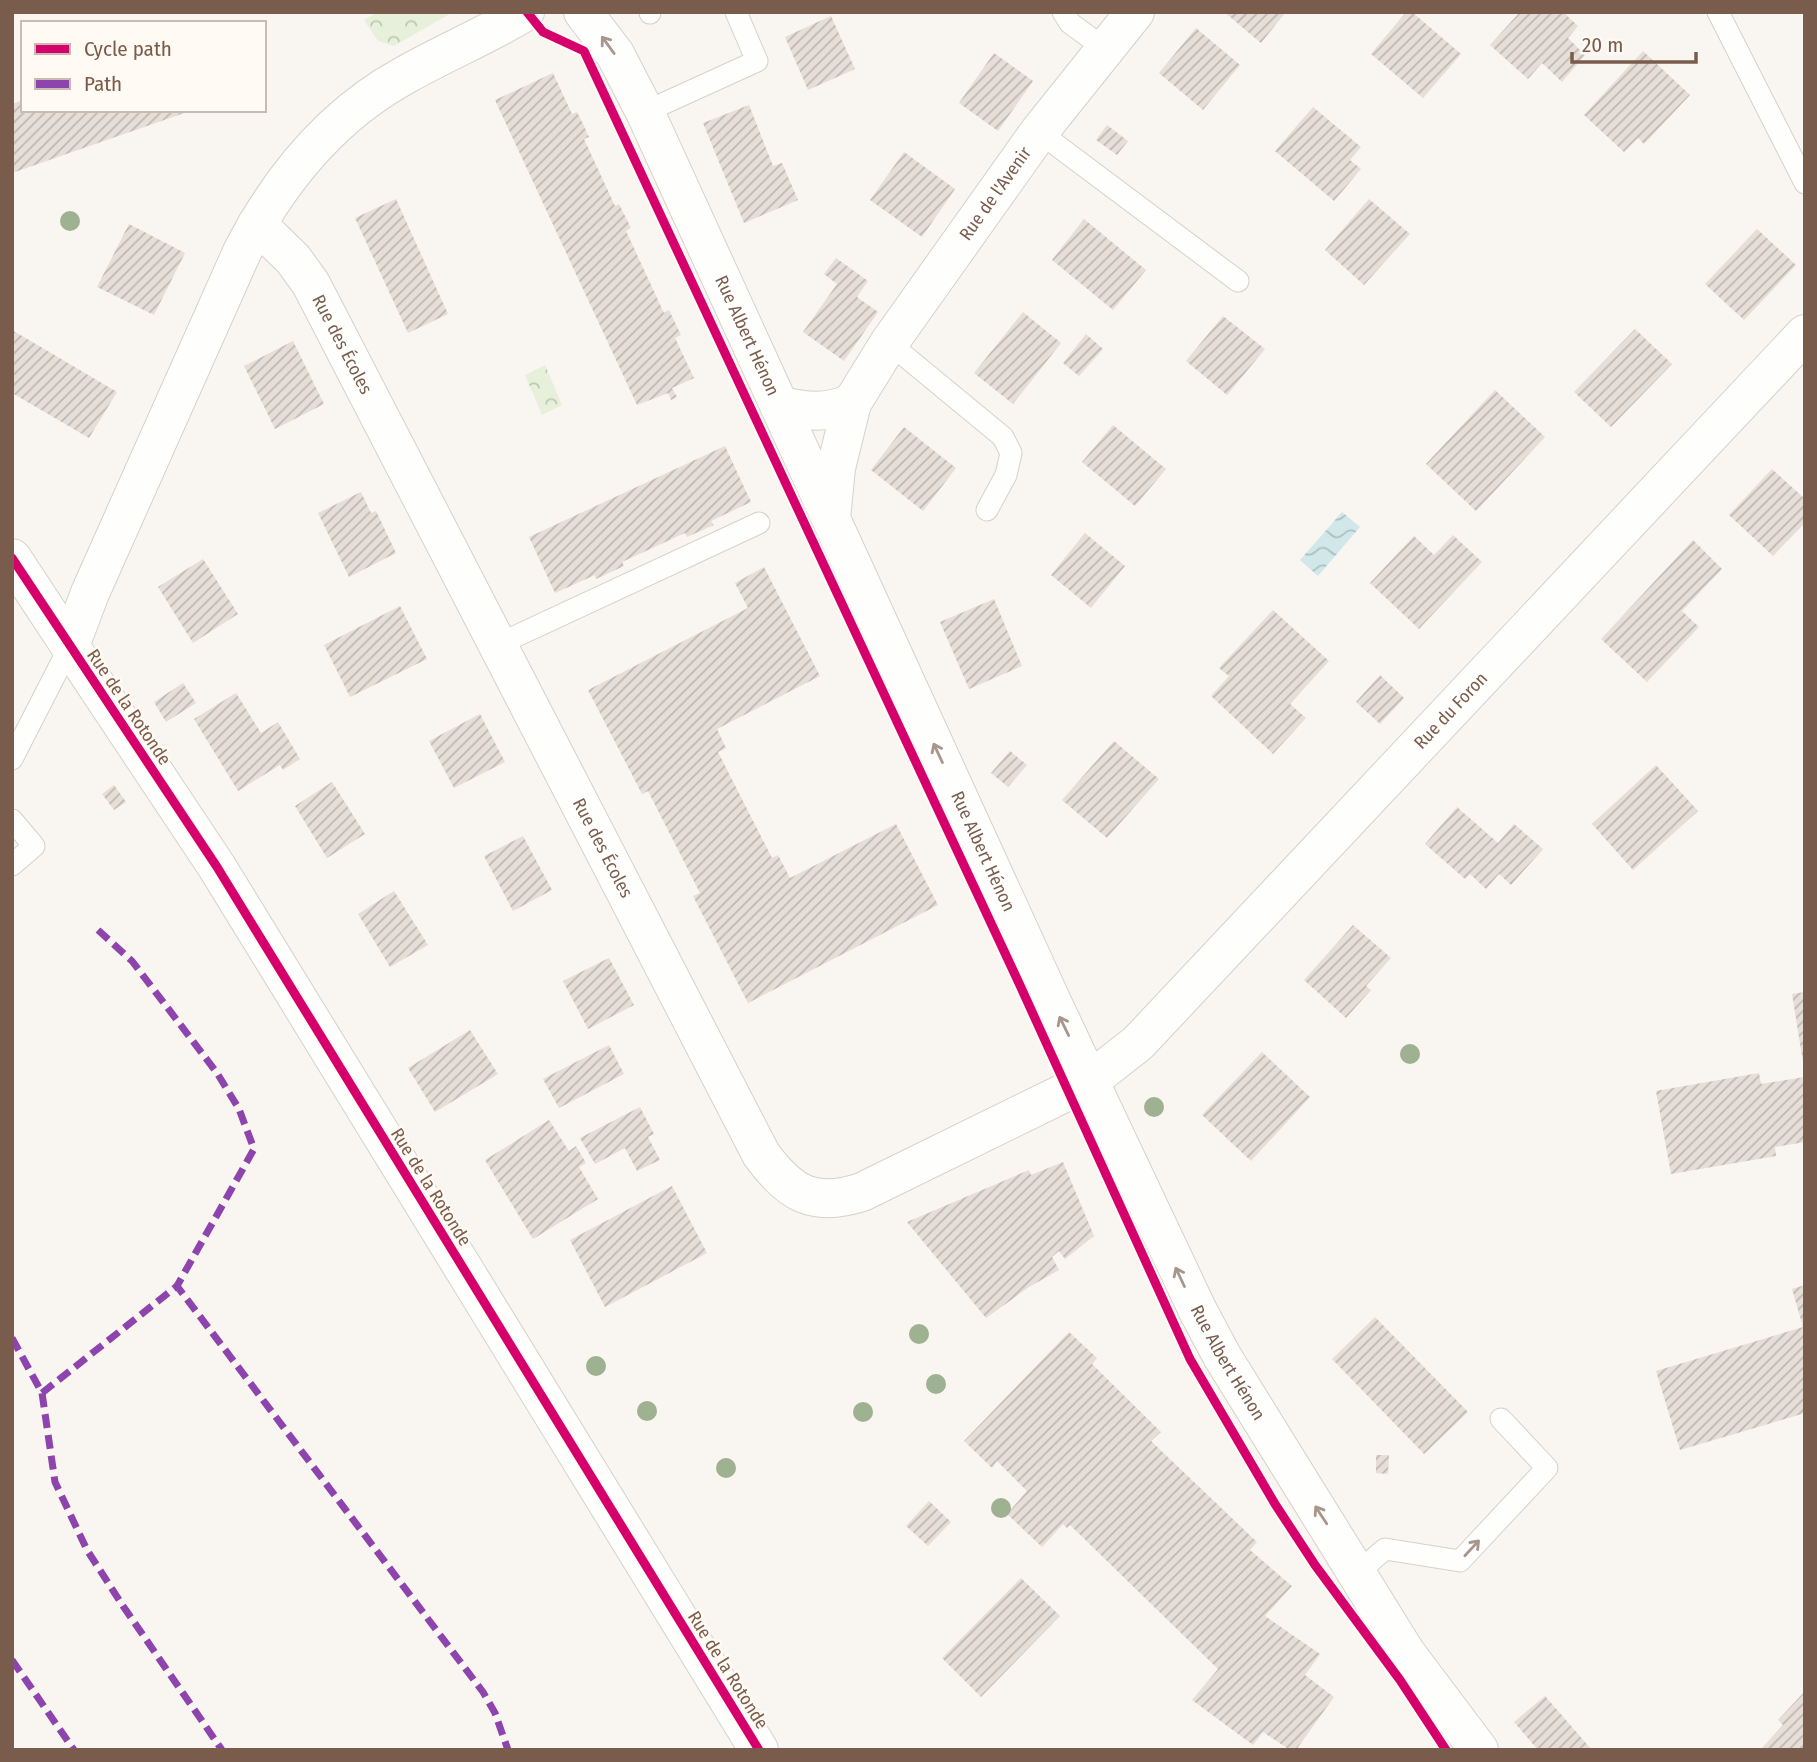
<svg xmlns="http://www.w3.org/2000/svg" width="1817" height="1762" font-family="'Fira Sans Condensed',sans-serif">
<defs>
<pattern id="park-crowns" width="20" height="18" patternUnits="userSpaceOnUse" patternTransform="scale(1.75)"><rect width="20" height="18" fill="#e7f0db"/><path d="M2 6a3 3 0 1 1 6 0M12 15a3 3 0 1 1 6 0" fill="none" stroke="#c0c6b4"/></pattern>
<pattern id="water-waves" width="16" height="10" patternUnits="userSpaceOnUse" patternTransform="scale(1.75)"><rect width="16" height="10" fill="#d0e8ea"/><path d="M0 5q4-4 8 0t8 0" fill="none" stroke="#aebfc0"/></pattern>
<pattern id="building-hatch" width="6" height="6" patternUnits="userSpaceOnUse" patternTransform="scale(1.75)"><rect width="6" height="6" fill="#e6ded7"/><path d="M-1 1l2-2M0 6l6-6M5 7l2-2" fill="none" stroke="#bfb7b1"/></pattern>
</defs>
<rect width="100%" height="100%" fill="#f9f5f0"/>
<!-- park -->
<g fill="url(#park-crowns)">
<path d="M378,12H453L394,46L378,41L364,20Z"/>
<path d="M545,365L562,405L542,415L525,375Z"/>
</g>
<!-- water -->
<path fill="url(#water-waves)" d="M1342,512L1360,527L1318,576L1300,560Z"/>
<!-- building -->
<g fill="url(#building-hatch)">
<path d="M1224,12H1286L1261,43Z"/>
<path d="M1406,12H1412L1461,54L1423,98L1371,54Z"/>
<path d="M1520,12H1563L1578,26L1568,38L1585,55L1562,82L1542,63L1528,79L1490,45Z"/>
<path d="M831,16L855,69L808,90L785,37Z"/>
<path d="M1196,28L1240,65L1203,110L1159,73Z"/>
<path d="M1643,51L1690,95L1644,144L1638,138L1624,152L1584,115Z"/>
<path d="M994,53L1033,81L998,131L959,103Z"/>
<path d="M553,73L572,114L577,112L583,124L589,137L584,139L615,206L619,204L631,228L626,231L664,313L669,310L681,335L675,338L694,378L672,388L677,397L671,400L668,393L637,405L495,100Z"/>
<path d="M23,100V110L190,111L12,173V104Z"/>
<path d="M749,105L773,166L782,163L798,200L744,223L703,123Z"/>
<path d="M1313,107L1361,147L1350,160L1361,169L1334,201L1275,151Z"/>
<path d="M1107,125L1128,141L1117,155L1096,140Z"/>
<path d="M904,152L955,189L922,237L870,200Z"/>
<path d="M396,199L448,314L408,333L355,218Z"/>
<path d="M1369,199L1410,234L1364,285L1325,250Z"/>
<path d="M1084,219L1146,270L1113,310L1052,260Z"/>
<path d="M129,224L185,253L154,315L97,287Z"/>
<path d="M1757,229L1796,265L1744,320L1705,284Z"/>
<path d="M836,258L868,281L857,297L878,312L844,361L803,332L837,284L824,274Z"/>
<path d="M1023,312L1061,343L1013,404L974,373Z"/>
<path d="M1223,316L1265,349L1227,395L1186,361Z"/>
<path d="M1635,329L1672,364L1611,427L1574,392Z"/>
<path d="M12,330L117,392L89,438L12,393Z"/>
<path d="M1086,334L1103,349L1079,376L1063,363Z"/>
<path d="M293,341L324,404L275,429L244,366Z"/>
<path d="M1495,390L1545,437L1476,511L1426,464Z"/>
<path d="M1113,425L1166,469L1135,506L1082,462Z"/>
<path d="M904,427L956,468L923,511L871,470Z"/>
<path d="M725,446L751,502L711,521L714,525L687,537L685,533L622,562L624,566L596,579L595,575L555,593L529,537Z"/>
<path d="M1772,469L1805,499V523L1773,556L1729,515Z"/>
<path d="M361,492L371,513L376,511L396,553L349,577L318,513Z"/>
<path d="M1085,533L1125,566L1091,608L1051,575Z"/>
<path d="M1453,535L1482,562L1419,629L1370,583L1414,536L1434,555Z"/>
<path d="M1693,540L1722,569L1682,611L1699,627L1647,682L1601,639Z"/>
<path d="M203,559L238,614L193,643L158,587Z"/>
<path d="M764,567L820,676L717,729L726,748L718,752L772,858L778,855L790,878L896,824L938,905L748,1003L693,896L700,893L648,791L642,794L588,690L748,608L735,583Z"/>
<path d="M994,599L1022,666L969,689L940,622Z"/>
<path d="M400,606L427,659L350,697L324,645Z"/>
<path d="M1273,610L1329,661L1290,704L1306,718L1273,754L1211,696L1229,676L1219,668Z"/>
<path d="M1380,675L1404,698L1380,724L1356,702Z"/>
<path d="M183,683L196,703L166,722L154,702Z"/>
<path d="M236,693L261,733L278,722L300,759L283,770L280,765L238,791L194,719Z"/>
<path d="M480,714L505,762L454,788L429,741Z"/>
<path d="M1114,741L1159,779L1107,838L1062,800Z"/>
<path d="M1010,751L1027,765L1008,787L991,773Z"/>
<path d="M1656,765L1698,811L1633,870L1592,824Z"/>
<path d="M332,782L365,834L327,858L295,806Z"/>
<path d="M114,785L126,802L114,810L102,794Z"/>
<path d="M1457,807L1498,843L1514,824L1543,849L1511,885L1499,874L1486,889L1470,874L1465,879L1425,844Z"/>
<path d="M523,836L552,890L513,911L484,856Z"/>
<path d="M394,891L428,945L390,967L358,914Z"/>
<path d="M1353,925L1391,958L1366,986L1371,990L1346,1018L1304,980Z"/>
<path d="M609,958L634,1005L588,1029L563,981Z"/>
<path d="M1805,992V1062H1803L1792,994Z"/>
<path d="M470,1030L498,1074L435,1112L408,1068Z"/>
<path d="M609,1045L624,1074L559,1108L543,1079Z"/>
<path d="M1262,1052L1310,1097L1251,1161L1202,1115Z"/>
<path d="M1759,1073L1761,1084L1805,1077V1142L1775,1147L1776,1156L1671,1174L1656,1091Z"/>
<path d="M640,1107L654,1134L648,1137L660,1160L637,1171L625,1148L595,1164L580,1138Z"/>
<path d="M549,1120L569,1151L576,1146L586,1163L579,1167L598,1199L533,1239L485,1160Z"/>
<path d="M1063,1162L1094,1236L1065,1259L1059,1251L1052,1257L1059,1270L1029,1287L986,1318L907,1222L1029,1170L1031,1175Z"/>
<path d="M672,1186L707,1253L605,1307L570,1240Z"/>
<path d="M1805,1285V1413L1680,1450L1656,1371L1803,1327L1792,1289Z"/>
<path d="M1375,1317L1468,1412L1424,1454L1332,1359Z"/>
<path d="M1069,1332L1097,1358L1092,1364L1161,1432L1151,1441L1257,1542L1250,1550L1292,1586L1265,1616L1320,1654L1305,1675L1334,1697L1296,1750H1290L1263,1732L1253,1745L1192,1700L1218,1669L1070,1525L1067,1528L1063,1524L1042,1547L1007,1514L1027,1491L997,1461L992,1468L964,1441Z"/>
<path d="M1376,1455H1389L1388,1474L1376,1473Z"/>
<path d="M929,1501L951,1522L928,1546L906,1526Z"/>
<path d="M1021,1578L1060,1616L981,1697L942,1658Z"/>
<path d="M1805,1691V1750H1760L1783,1725L1778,1720Z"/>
<path d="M1545,1696L1592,1750H1538L1514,1722Z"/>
</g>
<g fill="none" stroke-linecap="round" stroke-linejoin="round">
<defs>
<g id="service">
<path d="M1063,12L1070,23L1104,48"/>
<path d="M1718,12L1805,183"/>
<path d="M650,13V12"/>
<path d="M645,112L757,61L736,12"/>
<path d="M1039,132L1238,281"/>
<path d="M889,343L1003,437L1011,453L1006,475L987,510"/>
<path d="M497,645L759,523"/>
<path d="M12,759L70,646"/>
<path d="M12,820L34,846L12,865"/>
<path d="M1358,1572L1385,1549L1460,1561L1547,1468L1501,1419"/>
</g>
<g id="minor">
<path id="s1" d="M257,224L293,259L311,284L761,1154C789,1193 813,1208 862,1192L1068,1091L1101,1072L1138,1043L1805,334"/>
<path d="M779,405C805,412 827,414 852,403"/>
<path id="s2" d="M831,518L836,468L852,403L889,343L1039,132L1135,12"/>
<path d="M12,558L70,646"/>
</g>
<g id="tertiary">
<path d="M525,12C487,35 446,52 407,74C333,114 280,178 242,252L90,593L70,646L217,867L759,1750"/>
<path id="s3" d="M583,12L615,54L645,112L1052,1002L1198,1311L1222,1356L1406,1653L1479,1750"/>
</g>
</defs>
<!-- service casing -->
<use href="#service" stroke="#d7d1cb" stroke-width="23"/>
<!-- minor casing -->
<use href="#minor" stroke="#d7d1cb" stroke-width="40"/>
<!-- tertiary casing -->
<use href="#tertiary" stroke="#d7d1cb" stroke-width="40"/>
<!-- service -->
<use href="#service" stroke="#fefefd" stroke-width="21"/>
<!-- minor -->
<use href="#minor" stroke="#fefefd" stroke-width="38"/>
<!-- tertiary -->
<use href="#tertiary" stroke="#fefefd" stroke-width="38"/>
<!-- quiet -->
<g stroke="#8e44ad" stroke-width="7" stroke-dasharray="14 7" stroke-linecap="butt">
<path d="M98,930L132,961L217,1073L239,1109L254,1149L177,1286"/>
<path d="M12,1338L42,1393L55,1482L87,1550L123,1606L222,1750"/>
<path d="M42,1393L177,1286L483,1692L495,1713L508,1750"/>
<path d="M12,1660L74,1750"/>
</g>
<defs>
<g id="cycleway">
<path d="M527,12L543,32L584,51L1018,981L1190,1359L1275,1504L1315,1565L1400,1680L1446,1750"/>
<path d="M12,558L217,867L759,1750"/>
</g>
</defs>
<!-- cycleway casing -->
<use href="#cycleway" stroke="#fffaf3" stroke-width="13"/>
<!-- cycleway -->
<use href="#cycleway" stroke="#d6006c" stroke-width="9"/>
</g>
<!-- trees -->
<g fill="#9eb190">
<circle cx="70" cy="221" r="10"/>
<circle cx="1410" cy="1054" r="10"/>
<circle cx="1154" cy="1107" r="10"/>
<circle cx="919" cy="1334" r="10"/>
<circle cx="596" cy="1366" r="10"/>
<circle cx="936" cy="1384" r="10"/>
<circle cx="647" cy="1411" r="10"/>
<circle cx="863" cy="1412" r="10"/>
<circle cx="726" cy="1468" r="10"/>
<circle cx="1001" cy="1508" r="10"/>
</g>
<!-- one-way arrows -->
<defs><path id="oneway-shaft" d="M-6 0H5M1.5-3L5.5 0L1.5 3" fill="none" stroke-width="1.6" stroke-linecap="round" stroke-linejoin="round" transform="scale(1.75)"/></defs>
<g stroke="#a8958b">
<use href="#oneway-shaft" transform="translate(608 45) rotate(-126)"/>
<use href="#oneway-shaft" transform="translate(938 753) rotate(-115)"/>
<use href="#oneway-shaft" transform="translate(1064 1026) rotate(-116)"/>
<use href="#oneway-shaft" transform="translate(1180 1277) rotate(-115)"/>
<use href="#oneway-shaft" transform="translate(1321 1515) rotate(-123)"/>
<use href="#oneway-shaft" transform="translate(1472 1548) rotate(-47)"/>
</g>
<g text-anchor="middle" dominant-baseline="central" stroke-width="5" stroke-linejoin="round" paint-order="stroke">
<!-- street labels -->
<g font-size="18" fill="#7a5c4d" stroke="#fffaf3">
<text stroke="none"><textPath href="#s2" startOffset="371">Rue de l'Avenir</textPath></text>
<text stroke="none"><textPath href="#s3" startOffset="364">Rue Albert Hénon</textPath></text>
<text stroke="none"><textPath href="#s1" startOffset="149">Rue des Écoles</textPath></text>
<text transform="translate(129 707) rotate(56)">Rue de la Rotonde</text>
<text stroke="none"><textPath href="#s1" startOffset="1950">Rue du Foron</textPath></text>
<text stroke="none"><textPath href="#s1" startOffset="716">Rue des Écoles</textPath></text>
<text stroke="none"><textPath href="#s3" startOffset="931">Rue Albert Hénon</textPath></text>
<text transform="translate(431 1187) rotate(58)">Rue de la Rotonde</text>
<text stroke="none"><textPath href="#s3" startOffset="1498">Rue Albert Hénon</textPath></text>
<text transform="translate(728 1670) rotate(58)">Rue de la Rotonde</text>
</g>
</g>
<!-- border -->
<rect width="1817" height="1762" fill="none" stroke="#7a5c4d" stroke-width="28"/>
<!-- legend -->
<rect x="21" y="21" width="245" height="91" fill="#fffaf3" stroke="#cabbb1" stroke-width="2"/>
<rect x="35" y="44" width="35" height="10" fill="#d6006c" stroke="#cabbb1" stroke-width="2"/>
<text x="84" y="56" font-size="21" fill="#7a5c4d">Cycle path</text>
<rect x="35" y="79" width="35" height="10" fill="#8e44ad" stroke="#cabbb1" stroke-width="2"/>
<text x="84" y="91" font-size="21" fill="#7a5c4d">Path</text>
<!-- scale -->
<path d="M1572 52v10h124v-10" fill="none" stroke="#7a5c4d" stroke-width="3.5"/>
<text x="1582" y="52" font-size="21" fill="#7a5c4d" stroke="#fffaf3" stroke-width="5" paint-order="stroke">20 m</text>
</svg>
